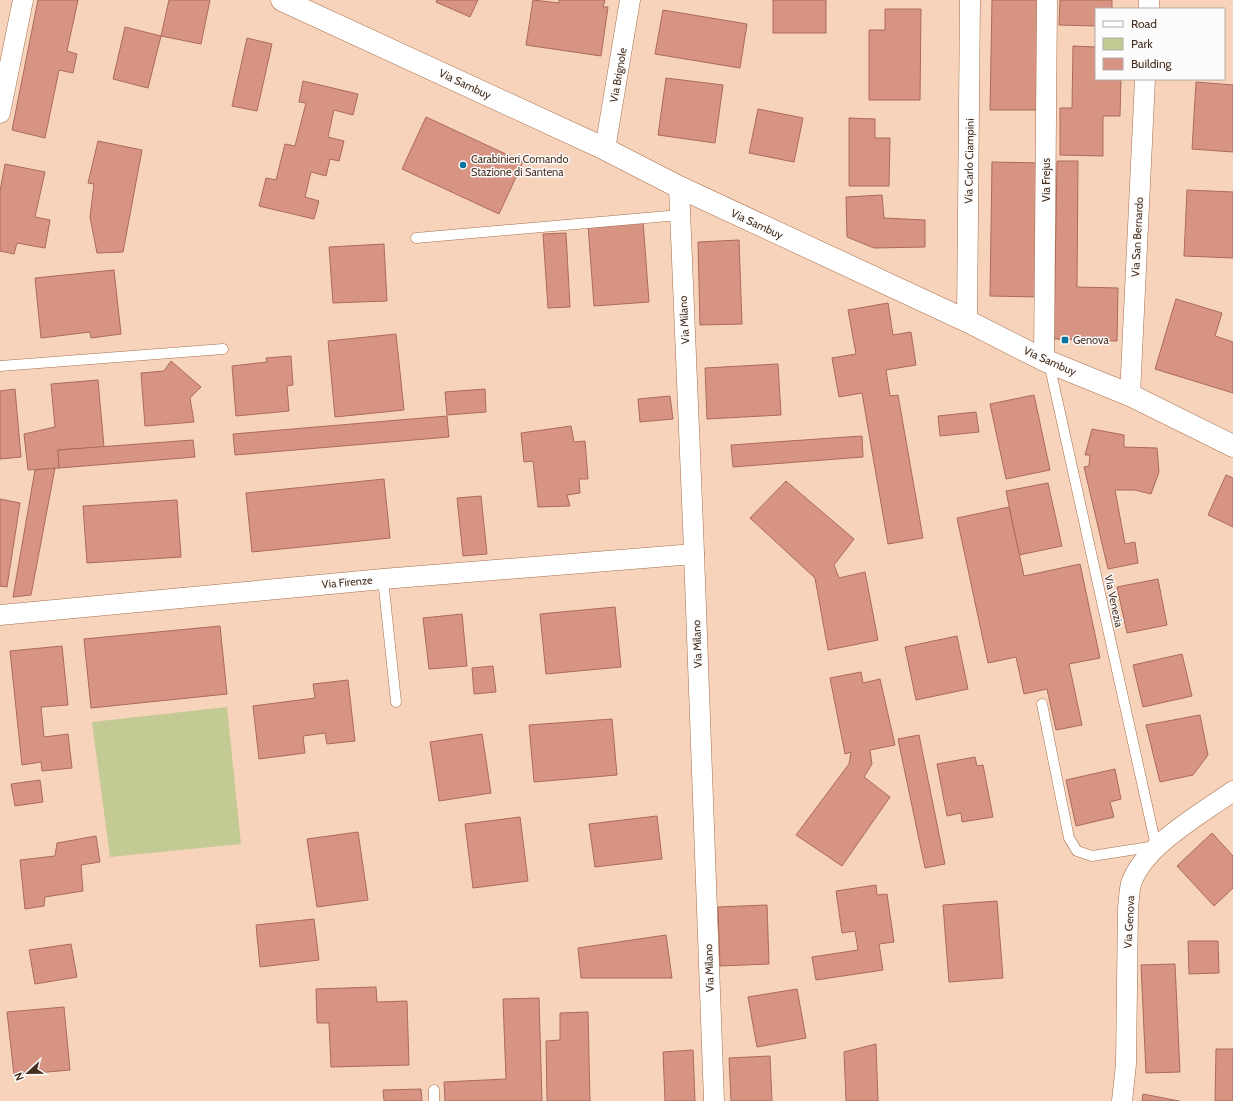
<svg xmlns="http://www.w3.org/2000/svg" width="1233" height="1101" font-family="Cabin,sans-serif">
<rect width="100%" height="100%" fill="#f8d3bb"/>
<!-- green -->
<path fill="#c3ca93" d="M227,707L241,844L110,857L92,722Z"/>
<!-- building -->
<g fill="#d89483" stroke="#ab6a5b">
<path d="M38,0H78L67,51L77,54L73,73L59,70L45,138L12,130Z"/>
<path d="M169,0H210L201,44L161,36Z"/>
<path d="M437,0H478L470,17L436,2Z"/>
<path d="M533,0L559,3V0H605L603,7H608L601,56L526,45Z"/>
<rect x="773" y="0" width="53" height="33"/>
<path d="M992,0H1041L1039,110H990Z"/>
<path d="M1060,0H1112V9H1096V26L1059,25Z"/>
<path d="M885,9H921L920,100H869V30H885Z"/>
<path d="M663,10L747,24L740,68L655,54Z"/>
<path d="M125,27L161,36L148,88L113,79Z"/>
<path d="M247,38L272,44L257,111L232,106Z"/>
<path d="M1073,46L1096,47V79H1121L1120,116H1103V156L1060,155V108H1072Z"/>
<path d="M666,78L723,85L715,143L658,135Z"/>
<path d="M303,81L358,94L353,115L334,110L328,137L344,141L339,161L330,159L326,176L311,172L305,197L319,201L314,219L259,206L266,178L276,180L285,144L295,146L306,103L299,102Z"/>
<path d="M1196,82L1233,85V152L1192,149Z"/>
<path d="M758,109L803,118L794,162L749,153Z"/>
<path d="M426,117L523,162L499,214L402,169Z"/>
<path d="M849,118L875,119V138H890L889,186H849Z"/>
<path d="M98,141L142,150L123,252L97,253L90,217L94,184L88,183Z"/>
<path d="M1057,161H1078L1077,287L1118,288L1117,341L1054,339Z"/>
<path d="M992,162L1040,163L1038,297L990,296Z"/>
<path d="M5,164L45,172L35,217L50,220L45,248L17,243L14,254L0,251V191Z"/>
<path d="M1187,190L1233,192V258L1184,256Z"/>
<path d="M882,195L884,218L925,220V247L874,248L847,237L846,197Z"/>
<path d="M643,221L649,302L594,306L588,225Z"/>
<path d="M566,233L570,307L548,308L543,234Z"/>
<path d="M739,240L742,324L700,325L698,242Z"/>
<path d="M384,244L387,301L333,303L329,247Z"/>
<path d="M114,270L121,334L91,338L90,332L41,338L35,278Z"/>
<path d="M1176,299L1222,313L1215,336L1233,342V393L1155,369Z"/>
<path d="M888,303L893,335L911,332L916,365L886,370L890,396L898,395L923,538L888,544L862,393L839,397L832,358L856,354L848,310Z"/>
<path d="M396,334L404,410L335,417L328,341Z"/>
<path d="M291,356L293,385L287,386L289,411L236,416L232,366L267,362L266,358Z"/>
<path d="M171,361L201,387L190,398L194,422L145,426L141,373L164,371Z"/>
<path d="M778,364L781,415L707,419L705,368Z"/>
<path d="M98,380L104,447L58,450L59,468L28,470L24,434L55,427L51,384Z"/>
<path d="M15,389L21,457L0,459V391Z"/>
<path d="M485,389L486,412L447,415L445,392Z"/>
<path d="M1034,395L1050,470L1006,479L990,404Z"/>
<path d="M670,396L673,419L640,422L638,399Z"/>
<path d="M976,412L979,432L940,436L938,416Z"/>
<path d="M447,416L449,437L235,455L233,434Z"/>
<path d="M571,426L574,442L585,441L588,479H579L580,493L567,495L570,506L538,507L533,461L524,462L521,433Z"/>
<path d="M1092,429L1124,435V447L1157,448L1159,472L1151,494L1135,490H1115L1125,544L1135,542L1138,563L1108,569L1084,467L1089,466L1090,455H1085Z"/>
<path d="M862,436L863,457L733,467L731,445Z"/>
<path d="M193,440L195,457L59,468L58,450Z"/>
<path d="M55,468L31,595L13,597L35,470Z"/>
<path d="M1226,475L1233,478V527L1208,515Z"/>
<path d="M384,479L390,538L252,552L246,493Z"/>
<path d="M786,481L854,539L834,565L839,578L865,572L878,640L828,650L815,578L750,518Z"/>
<path d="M1048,483L1062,546L1019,555L1006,491Z"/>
<path d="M481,496L487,554L463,556L457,498Z"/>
<path d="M0,499L20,503L7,587L0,586Z"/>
<path d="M177,500L181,557L87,563L83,506Z"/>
<path d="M1009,507L1024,576L1080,564L1100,658L1069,664L1082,725L1056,730L1047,689L1024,694L1016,657L988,663L957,518Z"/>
<path d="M1158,579L1167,625L1127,633L1117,587Z"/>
<path d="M615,607L621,667L546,674L540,614Z"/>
<path d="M462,614L467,666L429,669L423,618Z"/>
<path d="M220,626L227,694L91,708L84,639Z"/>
<path d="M957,636L968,689L916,700L905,647Z"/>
<path d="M62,646L68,705L41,707L44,737L68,734L72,768L42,771L41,762L22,765L10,651Z"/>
<path d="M1182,654L1192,696L1143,707L1133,665Z"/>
<path d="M493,666L496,692L474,694L472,668Z"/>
<path d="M861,672L863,683L880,679L895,745L870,750L872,764L864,777L890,797L842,866L796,835L849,764L851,752L845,754L830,678Z"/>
<path d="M348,680L355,741L327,744L325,733L303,736L305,753L259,759L253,706L315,698L313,684Z"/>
<path d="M1200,715L1208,755L1193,775L1160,782L1146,725Z"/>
<path d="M612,719L617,775L534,782L529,725Z"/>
<path d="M482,734L491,793L439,801L430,742Z"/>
<path d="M919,735L945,864L925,868L898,739Z"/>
<path d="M975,757L977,766L983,765L993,817L962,822L961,813L947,816L937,764Z"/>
<path d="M1115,769L1121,799L1110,802L1114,817L1076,826L1066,780Z"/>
<path d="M40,780L43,802L15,806L11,784Z"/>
<path d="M657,816L662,859L595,867L589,824Z"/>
<path d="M520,817L528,881L473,888L465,824Z"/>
<path d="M358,832L368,900L317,907L307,839Z"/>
<path d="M1212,833L1233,856V888L1214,906L1177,866Z"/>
<path d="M96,836L100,862L81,865L83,891L45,897L44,906L25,909L20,860L55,856L57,843Z"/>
<path d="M876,885L877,895L887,894L894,942L879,944L883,970L816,980L812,957L858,950L855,931L842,933L836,891Z"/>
<path d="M997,901L1003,978L949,982L943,905Z"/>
<path d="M767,905L769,964L720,966L718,907Z"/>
<path d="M314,919L319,960L260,967L256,925Z"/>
<path d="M666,935L672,978H581L578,948Z"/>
<path d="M1188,941H1218L1219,973L1189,974Z"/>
<path d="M71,944L77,977L35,984L29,950Z"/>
<path d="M1175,964L1180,1072L1146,1073L1141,965Z"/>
<path d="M376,987L377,1002L407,1001L409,1065L331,1067L329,1023H317L316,989Z"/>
<path d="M797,989L806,1038L757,1047L748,997Z"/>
<path d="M539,998L542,1101H445L444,1082L506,1079L503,999Z"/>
<path d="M64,1007L70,1070L14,1075L7,1012Z"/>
<path d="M588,1012L590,1101H547L546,1041L560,1040V1013Z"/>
<path d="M876,1044L878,1101H846L844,1052Z"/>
<path d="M1216,1049H1233V1101H1215Z"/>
<path d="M693,1050L695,1101H665L663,1052Z"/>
<path d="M770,1056L772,1101H731L729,1058Z"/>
<path d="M421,1089L422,1101H384L383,1090Z"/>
<path d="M1143,1094L1179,1101H1142Z"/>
</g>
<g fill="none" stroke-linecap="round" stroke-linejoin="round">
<defs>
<g id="service">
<path d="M416,238L680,215"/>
<path d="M0,366L223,349"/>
<path d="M383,579L396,702"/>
<path d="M1042,704L1069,838L1077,851L1092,856L1156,846L1049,363"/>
<path d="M434,1090V1101"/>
</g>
<g id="minor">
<path d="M1149,9V0"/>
<path d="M0,113L23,0"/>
<path d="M605,149L630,0"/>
<path d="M679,187L693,526L714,1101"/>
<path d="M967,321L970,0"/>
<path d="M1044,360L1047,0"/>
<path d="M1130,395L1145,79"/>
<path d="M0,615L383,579L694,554"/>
<path d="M1122,1101L1126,1064L1128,908C1129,901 1129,891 1131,884C1143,846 1201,814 1233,791"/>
</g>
<path id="tertiary" d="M282,0L601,147L679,187L967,321L1044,360L1130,395L1233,446"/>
</defs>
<!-- service casing -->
<use href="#service" stroke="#a66f4a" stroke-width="11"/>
<!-- minor casing -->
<use href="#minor" stroke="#a66f4a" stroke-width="21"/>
<!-- tertiary casing -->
<use href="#tertiary" stroke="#a66f4a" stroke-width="23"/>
<!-- service -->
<use href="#service" stroke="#fff" stroke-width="10"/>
<!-- minor -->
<use href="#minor" stroke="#fff" stroke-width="20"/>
<!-- tertiary -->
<use href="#tertiary" stroke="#fff" stroke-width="22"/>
</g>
<!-- markers -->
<g fill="#09739f" stroke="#fcfcfc" stroke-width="1.5">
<circle cx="463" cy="165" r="4"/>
<rect x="1061" y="336" width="8" height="8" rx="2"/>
</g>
<g text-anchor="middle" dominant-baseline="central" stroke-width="3" stroke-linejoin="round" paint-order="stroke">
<!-- street labels -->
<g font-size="11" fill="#462e1e" stroke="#fcfcfc">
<text transform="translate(618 75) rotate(-80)">Via Brignole</text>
<text transform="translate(465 84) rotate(25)">Via Sambuy</text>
<text transform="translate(969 161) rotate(-89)">Via Carlo Ciampini</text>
<text transform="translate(1046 180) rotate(-90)">Via Frejus</text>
<text transform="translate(757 224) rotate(25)">Via Sambuy</text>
<text transform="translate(1137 237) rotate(-87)">Via San Bernardo</text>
<text transform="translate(684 320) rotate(-93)">Via Milano</text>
<text transform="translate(1050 361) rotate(24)">Via Sambuy</text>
<text transform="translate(347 582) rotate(-5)">Via Firenze</text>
<text transform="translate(1114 601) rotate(78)">Via Venezia</text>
<text transform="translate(697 644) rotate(-92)">Via Milano</text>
<text transform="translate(1129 922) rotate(-87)">Via Genova</text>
<text transform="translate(709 968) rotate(-92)">Via Milano</text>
</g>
<!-- poi labels -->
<g font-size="11" fill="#462e1e" stroke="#fcfcfc" text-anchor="start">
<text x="471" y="159">Carabinieri Comando<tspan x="471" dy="13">Stazione di Santena</tspan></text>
<text x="1073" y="340">Genova</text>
</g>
</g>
<!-- legend -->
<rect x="1095" y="8" width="130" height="72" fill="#fcfcfc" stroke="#b3aaa3"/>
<rect x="1103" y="21" width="20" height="6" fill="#ffffff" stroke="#b3aaa3"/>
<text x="1131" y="28" font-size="12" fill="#462e1e">Road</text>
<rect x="1103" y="38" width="20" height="12" fill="#c3ca93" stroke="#b3aaa3"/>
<text x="1131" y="48" font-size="12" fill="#462e1e">Park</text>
<rect x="1103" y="58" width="20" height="12" fill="#d89483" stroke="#b3aaa3"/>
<text x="1131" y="68" font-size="12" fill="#462e1e">Building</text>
<!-- north arrow -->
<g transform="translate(28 1073) rotate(248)" stroke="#fcfcfc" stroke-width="3" paint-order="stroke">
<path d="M0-3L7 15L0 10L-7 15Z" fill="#462e1e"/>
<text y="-6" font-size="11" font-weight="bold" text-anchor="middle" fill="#462e1e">N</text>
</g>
</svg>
